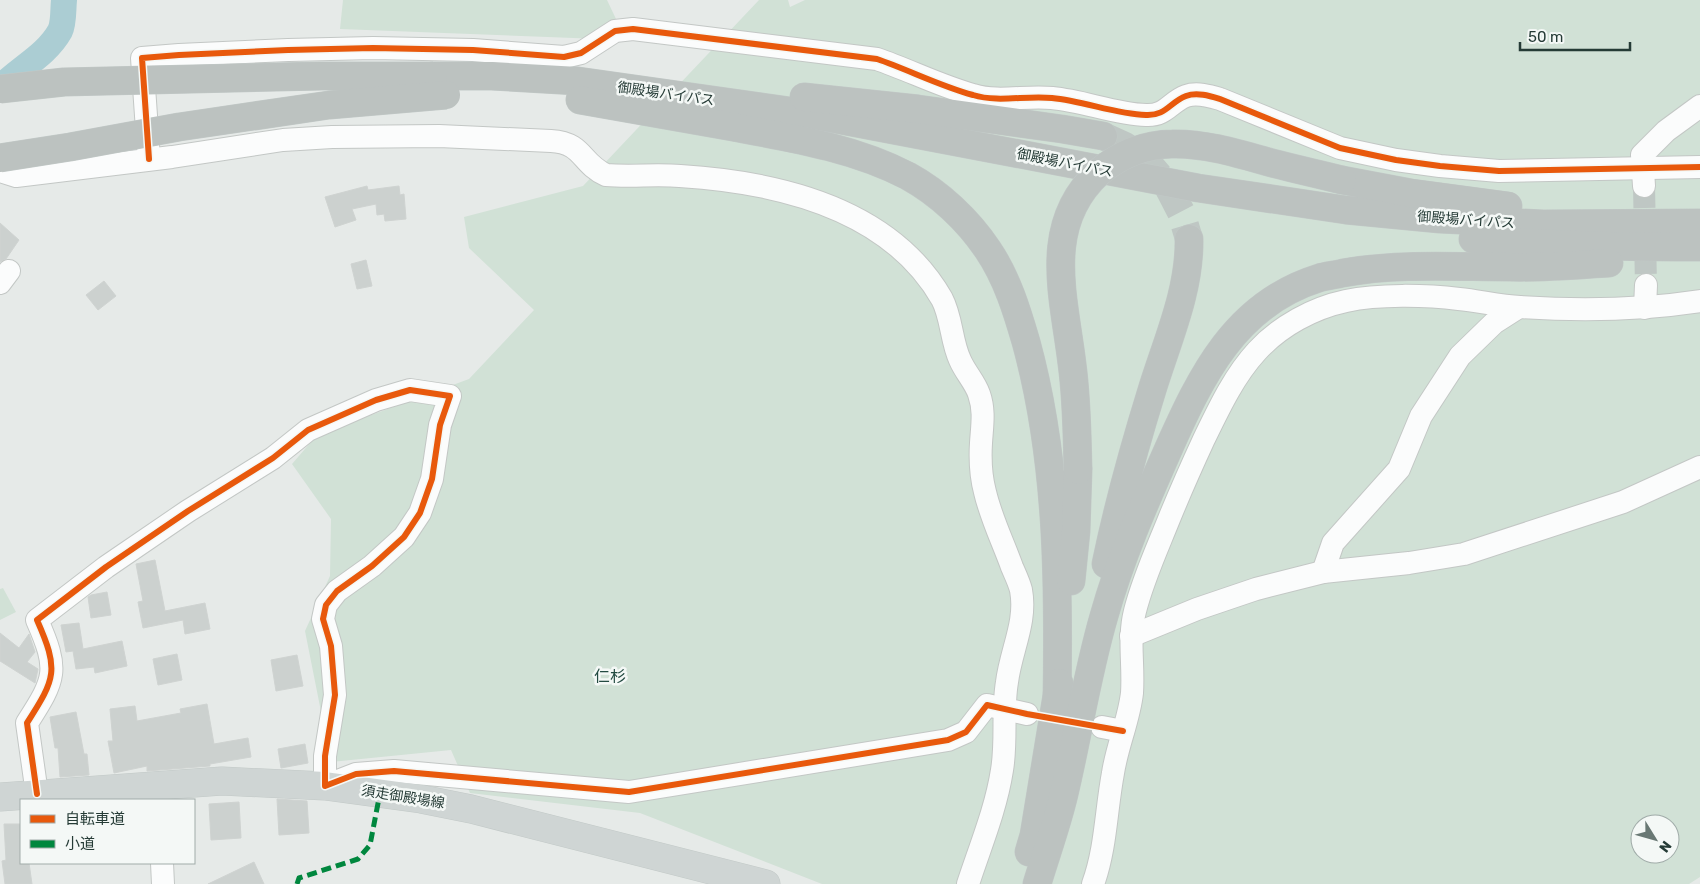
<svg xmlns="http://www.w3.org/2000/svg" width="1700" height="884" font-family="Rubik,'Noto Sans JP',sans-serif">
<rect width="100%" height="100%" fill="#e6eae8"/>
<!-- green -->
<g fill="#d1e1d6" fill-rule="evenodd">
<path d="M343,0H607L626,40L340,29Z"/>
<path d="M759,0H788L790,7L805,0H1700V877L1689,884H822L640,813L470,793L451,750L331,762L305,631L330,576L331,519L292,464L317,435L469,379L534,310L469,248L464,217L583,186ZM1640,824H1670V854H1640Z"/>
<path d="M3,588L16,612L0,620V589Z"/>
</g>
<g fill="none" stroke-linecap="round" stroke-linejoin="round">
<!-- river -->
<path stroke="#abcdd3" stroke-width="26" d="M0,88C19,68 46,56 60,31C64,23 63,9 64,0"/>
</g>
<!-- building -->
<g fill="#ccd1cf" stroke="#cfd3d1">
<path d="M367,186L368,190L399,186L400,195L404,194L406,219L385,221L384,214L377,215L376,204L352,209L356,220L335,227L325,197Z"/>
<path d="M0,223L19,240L6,259L0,262Z"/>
<path d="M366,260L372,286L357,289L351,264Z"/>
<path d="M104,281L116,296L98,310L86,295Z"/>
<path d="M155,560L165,611L205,603L210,629L185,634L183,620L143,628L138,602L143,601L136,564Z"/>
<path d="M107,592L111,615L91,618L88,597L91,595Z"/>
<path d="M79,623L83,649L122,641L127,666L95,673L94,667L76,669L73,651L66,652L61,625Z"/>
<path d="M0,633L19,648L29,634L35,652L27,662L38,669L35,683L0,661Z"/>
<path d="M177,654L182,680L158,685L153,659Z"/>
<path d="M297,655L303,686L276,691L271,660Z"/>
<path d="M207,704L214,744L248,738L251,757L210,764V766L147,771V766L114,773L108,741H113L110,709L135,706L137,721L181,713L180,709Z"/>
<path d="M76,712L84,754H87L89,775L60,777L58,748H55L50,717Z"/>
<path d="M305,744L308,763L281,768L278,749Z"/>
<path d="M277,799L307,801L309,833L279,835Z"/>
<path d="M239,802L241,838L211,840L209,804Z"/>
<path d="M4,824H21V863H29L32,884H5L2,861L6,860Z"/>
<path d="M254,862L264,884H208Z"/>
</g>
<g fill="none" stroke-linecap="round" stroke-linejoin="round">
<!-- minor-tunnel -->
<path stroke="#bfc7c4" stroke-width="22" stroke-dasharray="22 11" stroke-linecap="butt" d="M1644,186L1646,285"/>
<!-- highway-tunnel -->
<path stroke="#bfc7c4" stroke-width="28" stroke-dasharray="28 14" stroke-linecap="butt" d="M1103,136L1125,146L1148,163L1167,185L1181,212L1189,239"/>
<defs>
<g id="minor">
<path d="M149,159L142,58L179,55L288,50L373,48L473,50L564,57L581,53L615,31L633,29L877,59C909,70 940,86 973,95C999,103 1026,95 1052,98C1084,101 1115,114 1146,115C1166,116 1170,102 1186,96C1197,92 1210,96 1220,99L1340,148L1396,160L1440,166L1499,171L1700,167"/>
<path d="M0,171L16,176L172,157L283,140L332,137L439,136L551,141C584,143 580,163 606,175C631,177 656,174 680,176C777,182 890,208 942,299C952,318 951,341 960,360C965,372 975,382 979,394C985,411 982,426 981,443C980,459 981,477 985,492C991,518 1003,542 1012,567C1015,574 1019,582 1021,590C1027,622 1011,650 1007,682C1002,711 1007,741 1002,770C996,809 980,847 968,884"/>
<path d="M1644,186L1642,155L1666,131L1700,106"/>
<path d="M0,283L9,271"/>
<path d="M1645,308L1646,285"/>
<path d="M1323,572L1333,543L1399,469L1421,416L1460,356L1494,323L1519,307"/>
<path d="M1131,636L1197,609L1256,589L1323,572L1409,563L1464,554L1623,502L1700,467"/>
<path d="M1102,727L1123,731"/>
<path d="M37,794L27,723C56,678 59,670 37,620L106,567L188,511L273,458L308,430L376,400L410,390L450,396L440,425L432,479L420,513L404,537L372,566L337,591L326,605L323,619L331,646L335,695L325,756V786L356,774L394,771L629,792L948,740L966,732L987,705L1027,714"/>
<path d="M162,863L163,884"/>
<path d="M1093,884C1106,848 1106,810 1113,773C1117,746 1129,720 1132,693C1134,665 1128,638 1135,611C1143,579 1157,549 1169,519C1180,492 1192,465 1204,439C1219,408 1234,376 1257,351C1280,326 1313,308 1346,301C1378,294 1426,295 1459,299C1479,301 1500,306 1520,307C1580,311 1641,310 1700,301"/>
</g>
<path id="major" d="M0,797L222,781L325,786L421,799L471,809L766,884"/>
<g id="highway">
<path d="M433,76H492L578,81L804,113L1198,188L1346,210L1440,219L1543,224L1700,223"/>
<path d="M804,97L918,109L1062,129L1103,136"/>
<path d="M580,100C631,109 682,118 733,127C792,138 854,148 908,176C939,193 968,220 988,250C1007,278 1017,311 1026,342C1058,458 1059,582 1057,701"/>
<path d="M1342,180L1411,193L1508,206"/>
<path d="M1473,239C1549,245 1624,247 1700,247"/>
<path d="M1106,564C1118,506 1134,448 1152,390C1167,341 1190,291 1189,239"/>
<path d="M1071,581L1076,531L1078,470"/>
<path d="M1029,852L1034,835L1059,683"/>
<path d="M1037,884C1046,854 1057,824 1064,794C1078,735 1087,674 1104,616C1120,559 1144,504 1168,450C1201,376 1235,304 1319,278C1326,276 1335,275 1343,273C1398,263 1455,267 1510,267C1543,268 1576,265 1609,263"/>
</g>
</defs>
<!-- minor casing -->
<use href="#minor" stroke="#c3c7c5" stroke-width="24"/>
<!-- major casing -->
<use href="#major" stroke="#c2c9c7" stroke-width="29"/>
<!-- highway casing -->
<use href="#highway" stroke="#c2c9c7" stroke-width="29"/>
<!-- minor -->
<use href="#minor" stroke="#fbfcfc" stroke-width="22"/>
<!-- major -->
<use href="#major" stroke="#cfd5d4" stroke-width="28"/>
<!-- highway -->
<use href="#highway" stroke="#bcc2c0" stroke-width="28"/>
<defs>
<g id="highway-bridge">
<path d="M0,89L64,82L321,76H433"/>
<path d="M0,158L70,147L179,127L329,105L446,95"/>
<path d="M1078,470C1077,435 1077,400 1072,364C1064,296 1041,225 1099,172C1119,155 1145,144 1172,144C1205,143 1240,154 1272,163C1295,169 1318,174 1342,180"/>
</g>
</defs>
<!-- highway-bridge casing -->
<use href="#highway-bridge" stroke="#c2c9c7" stroke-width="29" stroke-linecap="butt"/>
<!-- highway-bridge -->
<use href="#highway-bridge" stroke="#bcc2c0" stroke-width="28"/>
<!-- quiet -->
<path stroke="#00873e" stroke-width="5" stroke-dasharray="10 5" stroke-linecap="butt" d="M297,884L299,878L358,859L370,845L380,793"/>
<defs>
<g id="cycleway">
<path d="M149,159L142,58L179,55L288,50L373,48L473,50L564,57L581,53L615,31L633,29L877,59C909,70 940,86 973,95C999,103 1026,95 1052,98C1084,101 1115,114 1146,115C1166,116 1170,102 1186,96C1197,92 1210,96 1220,99L1340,148L1396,160L1440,166L1499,171L1700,167"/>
<path d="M37,794L27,723C56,678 59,670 37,620L106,567L188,511L273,458L308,430L376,400L410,390L450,396L440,425L432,479L420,513L404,537L372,566L337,591L326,605L323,619L331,646L335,695L325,756V786L356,774L394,771L629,792L948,740L966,732L987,705L1027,714L1123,731"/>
</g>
</defs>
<!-- cycleway casing -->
<use href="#cycleway" stroke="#f4f8f6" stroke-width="9"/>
<!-- cycleway -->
<use href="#cycleway" stroke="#e8590c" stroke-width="6"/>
</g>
<g text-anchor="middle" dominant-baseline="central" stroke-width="5" stroke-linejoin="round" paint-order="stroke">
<!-- street labels -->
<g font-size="14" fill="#253b36" stroke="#f4f8f6">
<text transform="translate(666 94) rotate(8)">御殿場バイパス</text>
<text transform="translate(1065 163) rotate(11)">御殿場バイパス</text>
<text transform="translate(1466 220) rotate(4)">御殿場バイパス</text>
<text transform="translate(403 797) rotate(9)">須走御殿場線</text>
</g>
<!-- quarter labels -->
<g font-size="16" fill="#234b42" stroke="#f4f8f6">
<text x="610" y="676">仁杉</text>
</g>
</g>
<!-- legend -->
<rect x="20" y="799" width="175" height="65" fill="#f4f8f6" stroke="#a1aca9"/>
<rect x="30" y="815" width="25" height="8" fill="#e8590c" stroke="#a1aca9"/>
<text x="65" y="824" font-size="15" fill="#253b36">自転車道</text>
<rect x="30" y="840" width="25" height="8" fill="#00873e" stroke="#a1aca9"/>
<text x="65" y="849" font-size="15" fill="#253b36">小道</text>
<!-- north arrow -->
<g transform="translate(1655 839) rotate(127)"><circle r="24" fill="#f4f8f6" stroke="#a1aca9"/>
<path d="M0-4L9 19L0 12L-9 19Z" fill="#697874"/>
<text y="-8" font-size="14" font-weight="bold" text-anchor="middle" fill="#253b36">N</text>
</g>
<!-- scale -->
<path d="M1520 42v8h110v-8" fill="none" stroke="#253b36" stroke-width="2.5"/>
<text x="1528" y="42" font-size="15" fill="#253b36" stroke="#f4f8f6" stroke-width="4" paint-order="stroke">50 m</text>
</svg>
